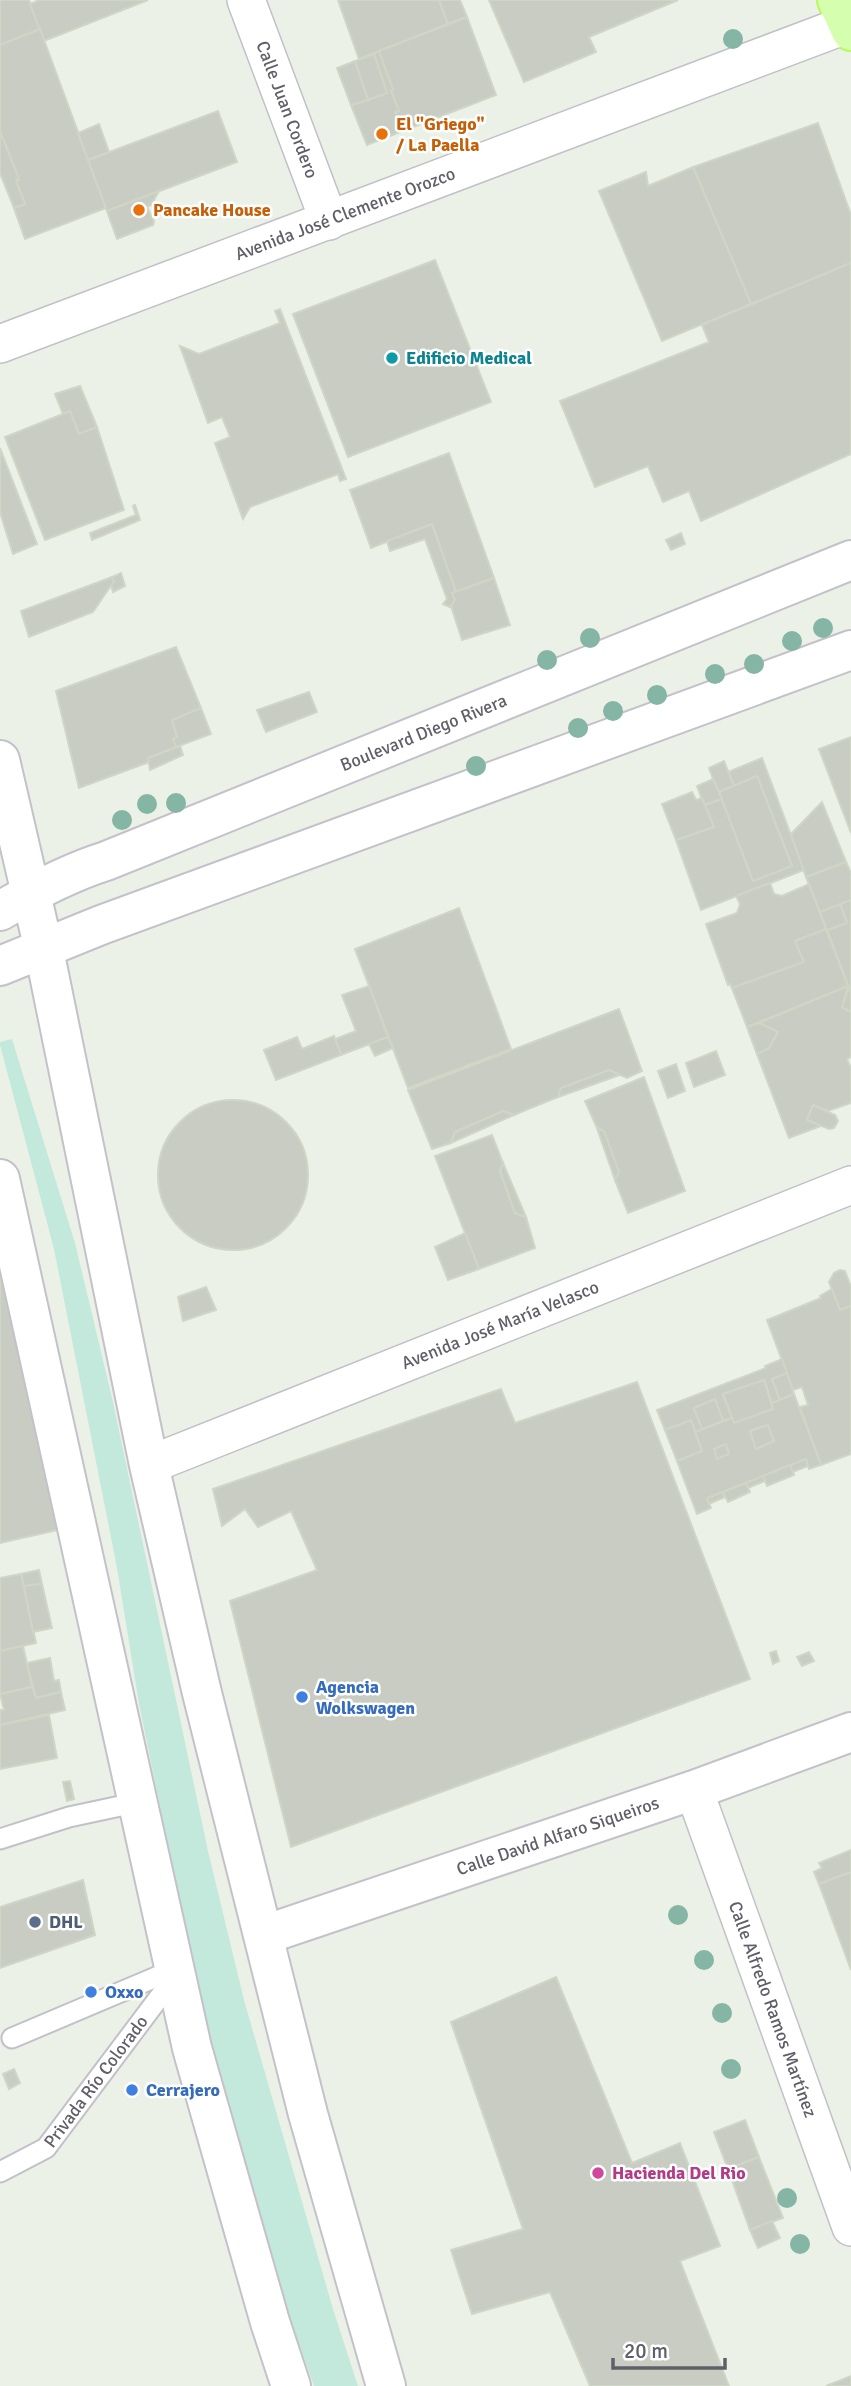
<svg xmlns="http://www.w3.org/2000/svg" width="851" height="2386" font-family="Signika,sans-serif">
<rect width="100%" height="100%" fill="#ecf1e7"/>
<!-- green -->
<path fill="#c3e9dd" d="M12,1039L75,1243L113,1402L208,1851L244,2000L333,2309L358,2386H314L292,2324L202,2011L139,1704L117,1568L54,1249L0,1045V1042Z"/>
<!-- building -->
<g fill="#c9ccc3" stroke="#d0d6c5" stroke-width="2" fill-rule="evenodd">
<path d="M0,0H29L40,29L0,45Z"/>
<path d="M39,0H148L44,41L30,4Z"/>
<path d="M338,0H439L448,24L359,59Z"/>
<path d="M439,0H460L467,17L448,24Z"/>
<path d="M489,0H678L589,37L596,52L524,82Z"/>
<path d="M467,17L496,95L403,131L395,112L399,111L391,91L393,90L379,51Z"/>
<path d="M40,29L106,208L25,239L14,208L25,204L16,181L19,179L0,131V45Z"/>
<path d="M379,51L393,90L391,91L399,111L395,112L403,131L367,145L351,105L387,93L374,54Z"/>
<path d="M374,54L387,93L368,100L355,61Z"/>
<path d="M355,61L368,100L351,105L337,68Z"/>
<path d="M218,111L237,162L107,211L88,160Z"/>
<path d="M818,123L851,215V263L751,304L693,167Z"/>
<path d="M99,124L109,152L88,160L78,133Z"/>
<path d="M0,131L19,179L16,181L25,204L14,208L0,173Z"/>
<path d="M693,167L751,304L662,341L599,191L646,172L648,186Z"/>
<path d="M159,191L151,205L147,207L154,221L153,225L117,239L107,211Z"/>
<path d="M435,260L491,402L348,457L293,314Z"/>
<path d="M851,263V454L701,521L689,491L663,502L648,466L595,487L560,401L709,342L702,325Z"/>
<path d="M280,309L346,479L340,481L338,474L250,507L243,519L215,443L230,437L222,417L208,423L180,346L199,354L280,323L275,311Z"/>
<path d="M80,386L97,427L79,434L70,411L63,414L55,394Z"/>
<path d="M70,411L79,434L97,427L124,510L45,540L5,437Z"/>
<path d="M0,448L37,544L13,554L0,512Z"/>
<path d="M449,453L494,578L456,592L432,524L371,548L350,490Z"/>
<path d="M135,505L140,520L92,540L90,533L136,515L133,506Z"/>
<path d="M432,524L456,592L452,593L455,600L451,606L452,608L443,604L447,599L425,539L390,551L387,541Z"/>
<path d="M681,533L685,544L671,550L666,540Z"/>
<path d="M121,573L125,586L113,592L111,585L114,581L112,577Z"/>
<path d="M112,577L114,581L93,612L29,637L21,611Z"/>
<path d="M494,578L510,625L462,640L451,606L455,600L452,593Z"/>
<path d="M176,647L201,708L172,720L177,737L173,739L176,747L148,758L149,762L79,788L56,691Z"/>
<path d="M309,692L317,712L266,732L257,710Z"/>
<path d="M201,708L211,734L176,747L173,739L177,737L172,720Z"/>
<path d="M851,737V833L819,749Z"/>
<path d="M180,746L183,755L150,770L148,758Z"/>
<path d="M762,758L804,870L701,910L676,840L714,827L704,805L722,799L753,881L792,866L757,776L734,786L728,772Z"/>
<path d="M724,761L734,786L718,792L709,768Z"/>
<path d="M757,776L792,866L753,881L719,792Z"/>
<path d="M713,779L722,799L704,805L697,786Z"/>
<path d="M692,792L696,800L702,798L714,827L676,840L662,804Z"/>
<path d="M822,802L846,862L806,877L791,834Z"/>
<path d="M846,862L851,873V900L820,912L806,877Z"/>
<path d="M770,883L774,894L782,896L809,884L826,929L795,941L804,962L732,988L730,984L728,985L706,924L737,913L740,904L736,896Z"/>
<path d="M851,900V993L827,930L847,923L840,904Z"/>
<path d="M840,904L847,923L827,930L820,912Z"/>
<path d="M459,908L511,1049L408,1088L355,949Z"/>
<path d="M826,929L848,986L747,1027L732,988L804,962L795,941Z"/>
<path d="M369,986L388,1037L341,1055L335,1039L356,1031L342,995Z"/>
<path d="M848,986L842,1007L851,1012V1057L847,1059L851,1068V1103L828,1111L813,1105L807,1120L821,1126L789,1138L757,1054L769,1048L778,1032L759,1023Z"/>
<path d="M849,987L851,993V1012L842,1007Z"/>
<path d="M619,1009L642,1071L627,1078L609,1070L561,1088L558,1097L514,1115L503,1111L455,1132L451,1143L432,1149L408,1090Z"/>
<path d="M759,1023L778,1032L769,1048L757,1054L747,1027Z"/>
<path d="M334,1036L341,1055L276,1080L264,1050L297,1037L302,1049Z"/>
<path d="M388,1037L393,1048L375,1056L369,1044Z"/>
<path d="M716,1051L725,1075L694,1087L686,1063Z"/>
<path d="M676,1064L685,1091L668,1098L658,1071Z"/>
<path d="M609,1070L620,1075L558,1097L561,1088Z"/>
<path d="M644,1077L685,1191L628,1213L615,1180L619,1172L604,1131L597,1128L585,1101Z"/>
<circle cx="233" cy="1175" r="75"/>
<path d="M813,1105L835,1115L838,1121L834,1128L829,1129L807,1120Z"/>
<path d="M503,1111L514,1115L451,1143L455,1132Z"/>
<path d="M597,1128L604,1131L619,1172L615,1180Z"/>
<path d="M492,1135L503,1163L500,1171L515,1213L526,1217L535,1248L479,1269L435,1156Z"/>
<path d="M503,1163L526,1217L515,1213L500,1171Z"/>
<path d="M0,1190L71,1527L0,1543Z"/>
<path d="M465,1233L479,1269L448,1280L435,1247Z"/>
<path d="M840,1270L845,1271L851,1287V1306L840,1310L829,1282L834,1273Z"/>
<path d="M206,1287L216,1310L183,1321L178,1297Z"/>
<path d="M832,1289L840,1310L851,1306V1454L821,1465L800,1407L808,1405L802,1387L793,1390L767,1320L821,1298L820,1296Z"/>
<path d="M782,1359L787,1373L772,1379L780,1400L772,1403L764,1380L723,1394L732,1418L723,1421L715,1399L694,1408L702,1429L695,1432L691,1420L665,1430L657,1410L766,1368L765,1366Z"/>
<path d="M787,1373L794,1394L780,1400L772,1379Z"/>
<path d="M764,1380L773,1409L734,1423L723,1394Z"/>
<path d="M637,1382L750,1679L291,1847L230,1601L317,1570L291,1511L258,1527L245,1509L222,1526L213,1489L501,1389L515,1423Z"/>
<path d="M794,1394L821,1465L809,1469L806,1459L707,1498L711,1508L697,1514L677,1461L702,1451L695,1432L732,1418L734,1423L773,1409L772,1403ZM768,1425L774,1441L756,1449L750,1431ZM726,1444L729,1454L717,1459L714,1449Z"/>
<path d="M715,1399L723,1421L702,1429L694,1408Z"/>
<path d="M691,1420L702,1451L677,1461L665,1430Z"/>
<path d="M768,1425L774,1441L756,1449L750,1431Z"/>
<path d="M726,1444L729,1454L717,1459L714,1449Z"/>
<path d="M806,1459L808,1466L793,1472L790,1465Z"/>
<path d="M790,1465L794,1475L767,1486L763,1476Z"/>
<path d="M763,1476L765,1481L748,1488L746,1483Z"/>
<path d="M746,1483L750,1492L728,1502L723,1492Z"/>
<path d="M723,1492L725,1497L709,1504L707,1498Z"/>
<path d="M39,1570L42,1584L24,1586L21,1574Z"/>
<path d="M21,1574L36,1643L0,1651V1578Z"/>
<path d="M42,1584L52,1628L33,1632L24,1586Z"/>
<path d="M23,1646L32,1687L0,1694V1651Z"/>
<path d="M776,1651L779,1661L773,1664L770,1653Z"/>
<path d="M809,1652L814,1661L802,1666L797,1657Z"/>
<path d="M50,1658L54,1681L59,1680L61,1692L36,1698L27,1663Z"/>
<path d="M32,1687L36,1698L61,1692L65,1710L0,1725V1710H4L0,1694Z"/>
<path d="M49,1715L57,1758L0,1769V1725Z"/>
<path d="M70,1781L74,1799L67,1801L63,1782Z"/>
<path d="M851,1850V1872L819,1884L814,1872L822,1868L819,1863Z"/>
<path d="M851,1872V1970L819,1884Z"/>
<path d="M83,1880L95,1935L0,1968V1907Z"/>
<path d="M556,1977L632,2163L680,2143L720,2246L680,2261L729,2386H590L550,2292L472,2314L451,2250L523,2229L451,2022Z"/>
<path d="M14,2069L20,2083L9,2089L3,2074Z"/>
<path d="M745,2120L759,2157L728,2169L714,2132Z"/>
<path d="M759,2157L783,2218L750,2230L728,2169Z"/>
<path d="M772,2221L780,2238L758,2248L750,2230Z"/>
<path d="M851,2376V2386H826Z"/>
</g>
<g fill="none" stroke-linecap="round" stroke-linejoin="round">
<defs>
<g id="lane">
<path d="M0,1839L69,1817L139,1802"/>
<path d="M12,2038L175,1969"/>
<path id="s1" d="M0,2172L46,2148L176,1975"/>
</g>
<g id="street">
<path id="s2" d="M246,0L329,221"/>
<path id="s3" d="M0,344L848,24"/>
<path id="s4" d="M149,1465L851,1185"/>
<path id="s5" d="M694,1790L851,2227"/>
</g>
<g id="secondary">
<path d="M0,760L44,950L149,1465L202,1693L308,2114L386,2386"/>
<path id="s6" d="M0,911C34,891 68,873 106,861L851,560"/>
<path d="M0,966L101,925L851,650"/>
<path d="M0,1179L192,2048L270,2322L291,2386"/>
<path id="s7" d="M264,1935L694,1790L851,1732"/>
</g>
<path id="primary" d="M837,0L851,31"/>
</defs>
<!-- lane casing -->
<use href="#lane" stroke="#c2c0c8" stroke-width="23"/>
<!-- street casing -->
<use href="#street" stroke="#c2c0c8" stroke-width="40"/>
<!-- secondary casing -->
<use href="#secondary" stroke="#c4c1ca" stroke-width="42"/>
<!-- primary casing -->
<use href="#primary" stroke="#b9f958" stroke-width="42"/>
<!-- lane -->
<use href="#lane" stroke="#fff" stroke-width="19"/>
<!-- street -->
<use href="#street" stroke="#fff" stroke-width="37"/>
<!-- secondary -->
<use href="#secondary" stroke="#fff" stroke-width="38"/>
<!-- primary -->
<use href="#primary" stroke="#d5ffae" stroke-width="38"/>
</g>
<!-- trees -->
<g fill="#85b5a4">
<circle cx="733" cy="39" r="10"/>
<circle cx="823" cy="628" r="10"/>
<circle cx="590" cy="638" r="10"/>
<circle cx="792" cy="641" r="10"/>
<circle cx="547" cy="660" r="10"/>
<circle cx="754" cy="664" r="10"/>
<circle cx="715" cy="674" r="10"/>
<circle cx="657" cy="695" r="10"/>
<circle cx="613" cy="711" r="10"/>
<circle cx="578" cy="728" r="10"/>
<circle cx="476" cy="766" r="10"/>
<circle cx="176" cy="803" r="10"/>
<circle cx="147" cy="804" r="10"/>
<circle cx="122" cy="820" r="10"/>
<circle cx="678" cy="1915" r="10"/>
<circle cx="704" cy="1960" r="10"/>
<circle cx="722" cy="2013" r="10"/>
<circle cx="731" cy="2069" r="10"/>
<circle cx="787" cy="2198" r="10"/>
<circle cx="800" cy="2244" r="10"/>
</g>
<!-- markers -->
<g fill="#e8710a" stroke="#fff" stroke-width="2.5">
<circle cx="382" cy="134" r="7"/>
<circle cx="139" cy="210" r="7"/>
</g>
<circle fill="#0f9aa8" stroke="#fff" stroke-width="2.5" cx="392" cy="358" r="7"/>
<g fill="#3f7fe0" stroke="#fff" stroke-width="2.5">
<circle cx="302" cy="1697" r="7"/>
<circle cx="91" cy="1992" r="7"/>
<circle cx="132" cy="2090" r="7"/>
</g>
<circle fill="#5c6f8a" stroke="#fff" stroke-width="2.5" cx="35" cy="1922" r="7"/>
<circle fill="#d1479c" stroke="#fff" stroke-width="2.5" cx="598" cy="2173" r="7"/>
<g text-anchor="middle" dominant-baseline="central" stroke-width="5" stroke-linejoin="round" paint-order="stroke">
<!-- street labels -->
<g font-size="18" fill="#605e68" stroke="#fff">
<text stroke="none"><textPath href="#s2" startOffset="117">Calle Juan Cordero</textPath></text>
<text stroke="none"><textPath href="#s3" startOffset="369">Avenida José Clemente Orozco</textPath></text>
<text stroke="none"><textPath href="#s6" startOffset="460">Boulevard Diego Rivera</textPath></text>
<text stroke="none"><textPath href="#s4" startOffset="378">Avenida José María Velasco</textPath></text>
<text stroke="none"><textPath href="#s7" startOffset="310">Calle David Alfaro Siqueiros</textPath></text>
<text stroke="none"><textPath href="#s5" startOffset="233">Calle Alfredo Ramos Martínez</textPath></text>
<text stroke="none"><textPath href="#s1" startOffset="135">Privada Río Colorado</textPath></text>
</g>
<!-- food labels -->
<g font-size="18" font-weight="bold" fill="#c56008" stroke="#fff" text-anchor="start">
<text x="396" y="124">El "Griego"<tspan x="396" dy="21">/ La Paella</tspan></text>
<text x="153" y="210">Pancake House</text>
</g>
<!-- culture labels -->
<g font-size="18" font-weight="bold" fill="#0d838f" stroke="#fff" text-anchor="start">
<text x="406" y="358">Edificio Medical</text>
</g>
<!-- shop labels -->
<g font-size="18" font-weight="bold" fill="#366cbe" stroke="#fff" text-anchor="start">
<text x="316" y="1687">Agencia<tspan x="316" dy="21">Wolkswagen</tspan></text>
<text x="105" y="1992">Oxxo</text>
<text x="146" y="2090">Cerrajero</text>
</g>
<!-- service labels -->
<g font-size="18" font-weight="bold" fill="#4e5e75" stroke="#fff" text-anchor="start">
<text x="49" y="1922">DHL</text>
</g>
<!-- hotel labels -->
<g font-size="18" font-weight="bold" fill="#b23c85" stroke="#fff" text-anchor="start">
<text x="612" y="2173">Hacienda Del Rio</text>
</g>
</g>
<!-- scale -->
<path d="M613 2358v10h112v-10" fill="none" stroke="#605e68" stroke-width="3.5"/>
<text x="624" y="2358" font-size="21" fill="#605e68" stroke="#ffffff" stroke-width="5" paint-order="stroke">20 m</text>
</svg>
